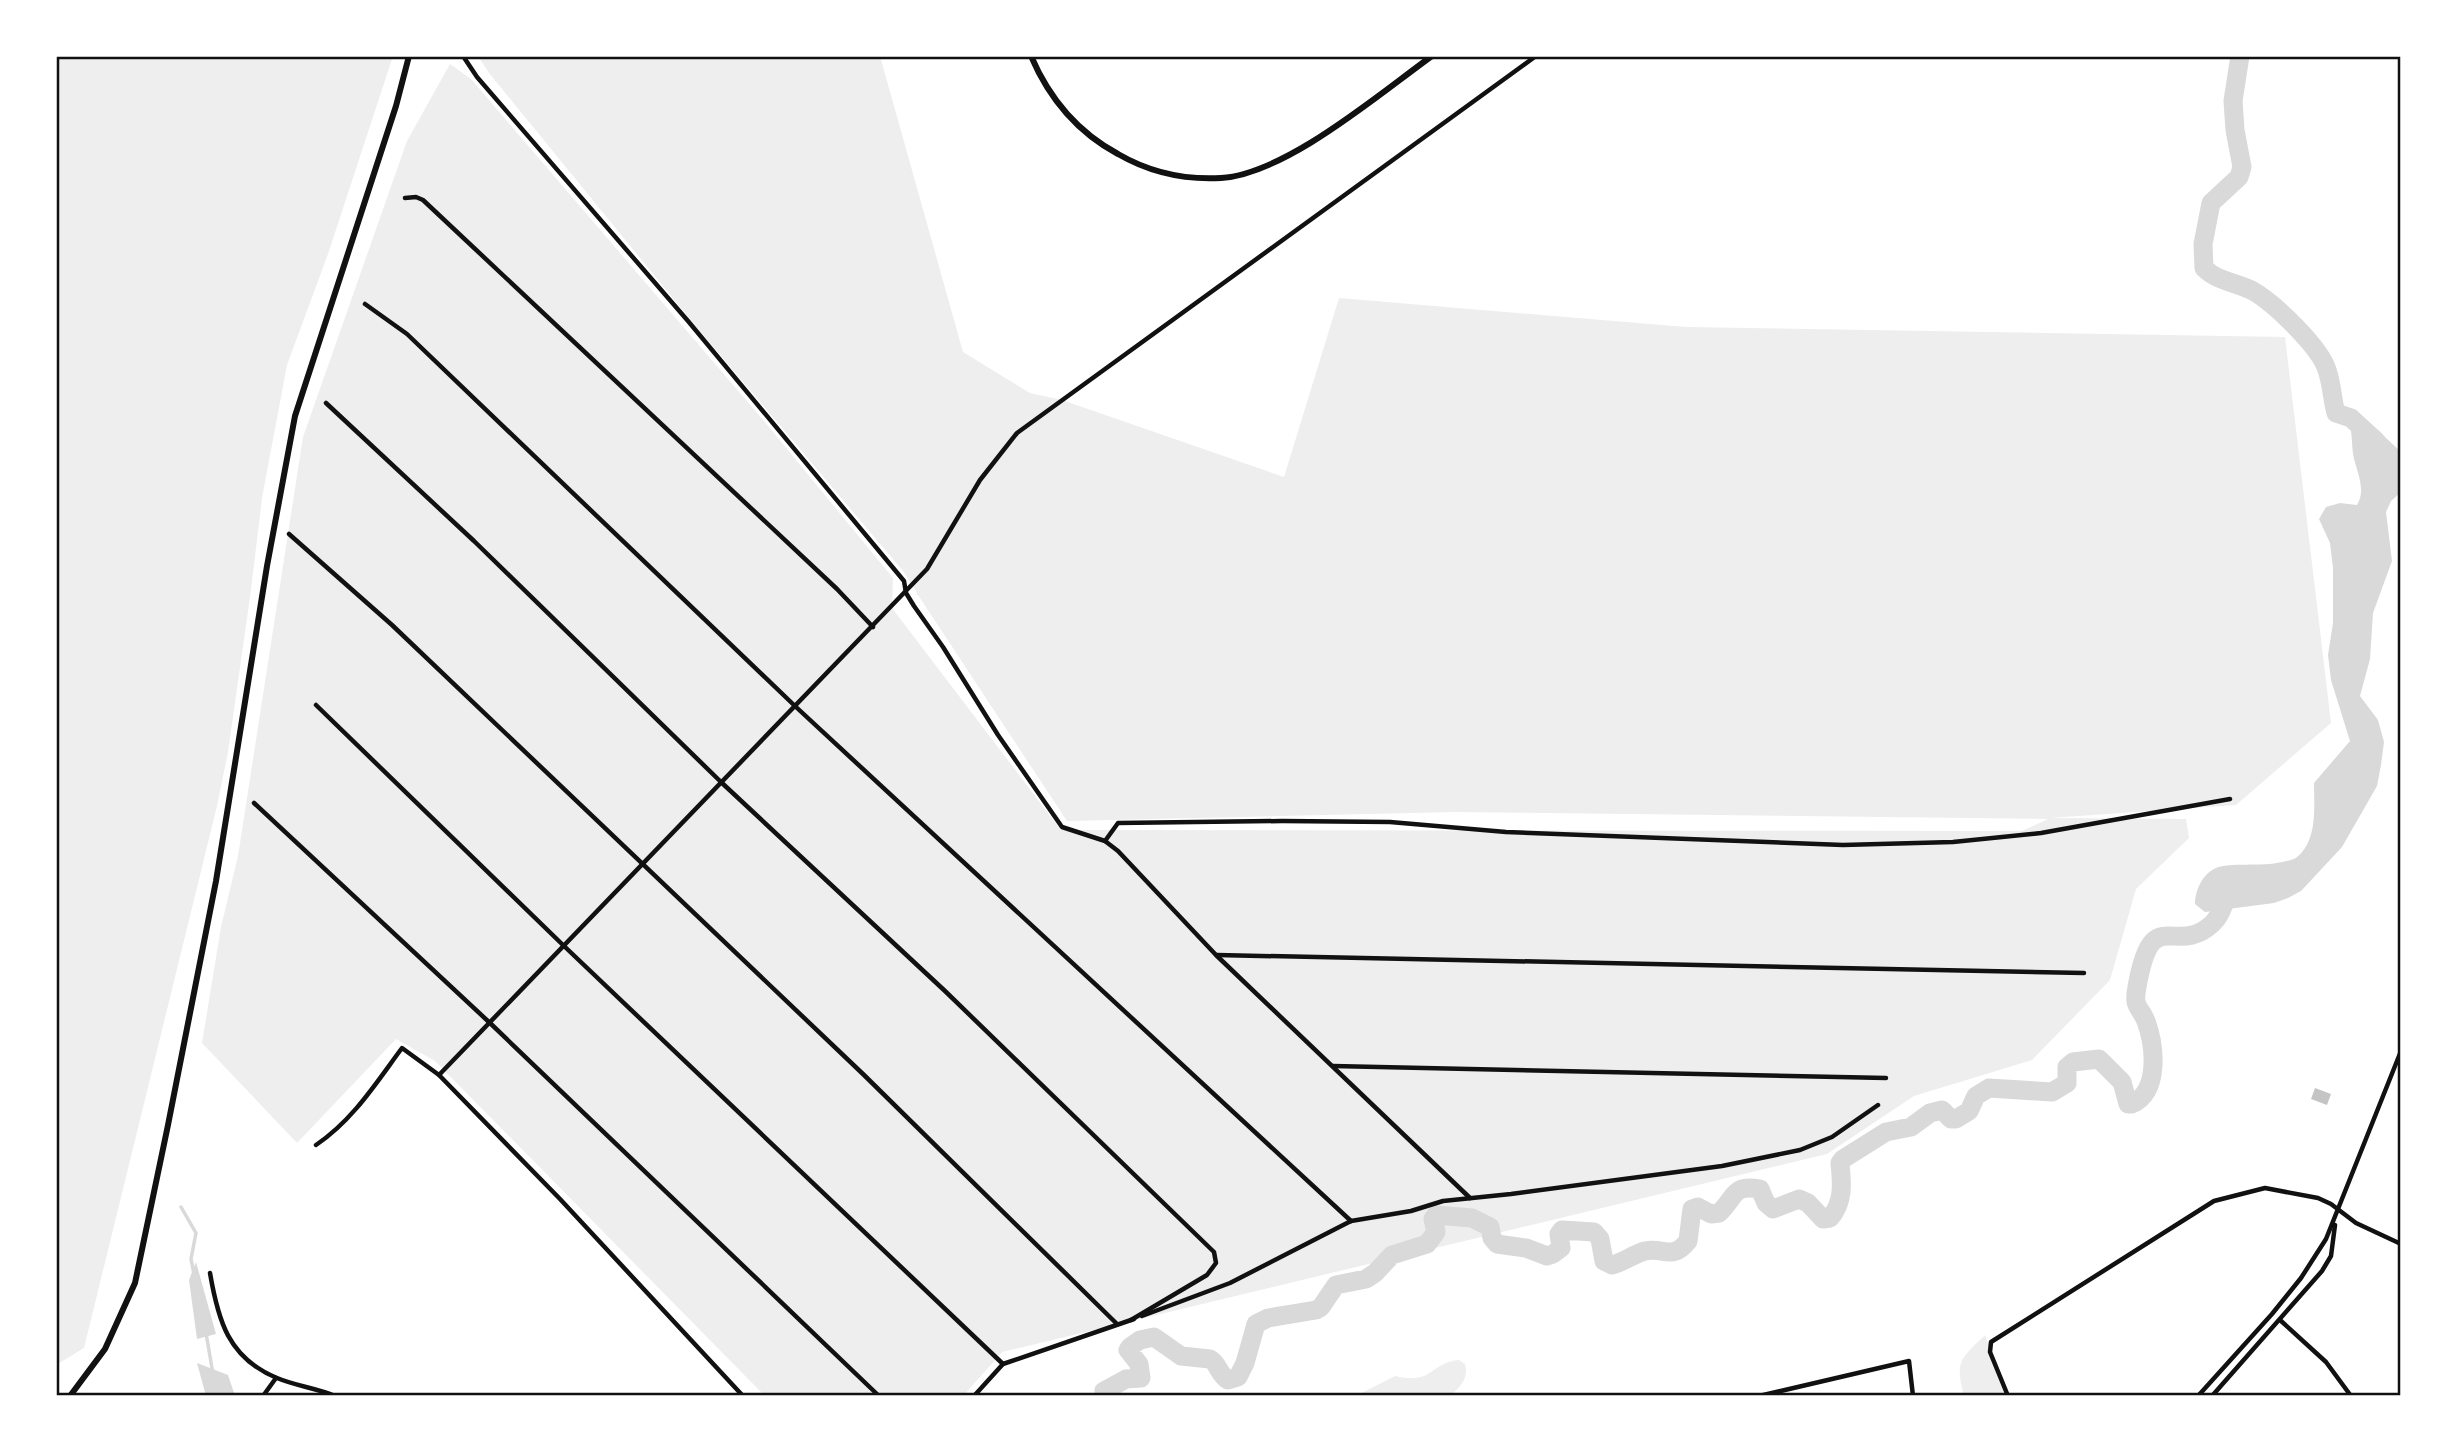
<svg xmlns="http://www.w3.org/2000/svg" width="2457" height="1452" font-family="Arial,sans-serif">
<rect width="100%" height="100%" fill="#fff"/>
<!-- green -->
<g fill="#eee">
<path d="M56,56H393L328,254L287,365L262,498L251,590L228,752L217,806L84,1348L56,1365Z"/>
<path d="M478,56H880L963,352L1030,393L1062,400L1284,477L1339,298L1686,327L2285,337L2331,723L2236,805L2050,818L2186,819L2189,838L2136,889L2110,980L2032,1060L1914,1096L1827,1154L1002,1352L963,1396H765L435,1061L396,1039L297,1143L202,1043L221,927L238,856L303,437L407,141L450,64L471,79L764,421L893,578L892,608L1061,830L2022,831L2048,819L1453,812L1067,821L918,595H916L917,593L903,571L689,318L489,73Z"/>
<path d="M1985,1335L2008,1396H1964C1955,1360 1960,1360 1985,1335Z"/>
<path d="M1459,1360L1465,1364C1469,1379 1460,1387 1450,1396H1356L1395,1376C1434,1385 1429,1363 1459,1360Z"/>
</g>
<!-- water -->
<g fill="#d9d9d9">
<path d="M2369,422L2401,452V492L2391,501L2386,512L2392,561L2373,613L2370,659L2360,696L2378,720L2384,742L2381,765L2377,786L2342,847L2301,891L2288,898L2274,903L2205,912L2195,904C2195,891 2202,874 2216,868C2229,862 2262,867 2282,862C2286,861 2294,860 2297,857C2318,840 2314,806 2314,783L2350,741L2331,680L2328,655L2333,623V568L2330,543L2319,519L2326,507L2340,503L2357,505C2367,489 2356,471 2353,454C2352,446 2352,438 2351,431L2357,424Z"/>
<path d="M196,1262L216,1334L197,1339L189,1280Z"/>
<path d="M197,1363L228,1375L235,1396H206Z"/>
</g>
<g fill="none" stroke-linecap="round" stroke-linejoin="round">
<!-- stream -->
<g stroke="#d9d9d9" stroke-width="3.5">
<path d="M181,1207L196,1233L191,1259L194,1274"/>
<path d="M206,1333L213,1374"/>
</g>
<!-- river -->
<g stroke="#d9d9d9" stroke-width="19">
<path d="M2240,56L2233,101L2235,130L2242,167L2239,177L2211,203L2203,244L2204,268C2218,282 2236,282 2253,291C2274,303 2320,347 2327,370C2332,384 2332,399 2336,413L2351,418L2376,441"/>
<path d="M1105,1396L1104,1391L1126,1379L1141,1378L1139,1364L1128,1350L1130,1347L1140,1340L1154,1337L1181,1356L1210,1359C1219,1364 1218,1374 1228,1380L1238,1377L1245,1363L1256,1324L1268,1318L1316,1310L1321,1307L1336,1285L1366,1279L1375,1273L1392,1255L1427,1244L1436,1232L1433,1219L1436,1215L1472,1218L1490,1227L1492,1238L1497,1244L1526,1248L1547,1256L1553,1254L1561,1248L1559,1234L1562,1230L1594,1232L1600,1239L1604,1261L1612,1265C1624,1262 1634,1254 1645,1251C1665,1247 1672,1261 1688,1241L1692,1209L1698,1207L1711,1214L1719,1213C1736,1197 1732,1184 1760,1189L1766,1203L1773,1209L1799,1199L1808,1203L1823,1219L1830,1218C1844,1202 1842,1183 1840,1163L1843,1159L1886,1132L1911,1127L1930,1113L1942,1110L1951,1119H1956L1969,1111L1976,1096L1989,1088L2052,1092L2067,1083V1067L2073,1062L2099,1059L2122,1082L2128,1104H2132C2160,1091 2155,1046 2146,1021C2139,1005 2133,1008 2137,987C2152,901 2174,958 2212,924C2223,914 2224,899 2232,887"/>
</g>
</g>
<!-- building -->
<path fill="#c4c4c4" d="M2315,1088L2331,1094L2327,1105L2311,1099Z"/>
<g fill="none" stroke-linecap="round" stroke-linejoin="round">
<!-- minor -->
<g stroke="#111" stroke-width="4.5">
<path d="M463,56L477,77L688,321L904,581L906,593L914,606L943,647L998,735L1062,827L1105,841L1118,851L1216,955L1470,1198"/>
<path d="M405,198L416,197L423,200L837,589L873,627"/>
<path d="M365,304L407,334L796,707L1351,1221"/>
<path d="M326,403L474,541L722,783L945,991L1214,1252L1216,1263L1207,1275L1131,1320"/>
<path d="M289,534L392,625L864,1075L1117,1324"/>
<path d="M316,705L564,946L1003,1364"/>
<path d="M254,803L490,1023L879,1396"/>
<path d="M1105,841L1118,823L1282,821L1390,822L1506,832L1843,845L1953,842L2041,833L2230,799"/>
<path d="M1217,955L2084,973"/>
<path d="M1333,1066L1886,1078"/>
<path d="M439,1075L927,569L980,480L1017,433L1536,56"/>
<path d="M316,1145C353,1120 376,1083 402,1048L439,1075L560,1199L743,1396"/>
<path d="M210,1273C218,1320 228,1358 277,1378C296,1386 316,1388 335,1396"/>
<path d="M1142,1316L1230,1283L1351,1221L1411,1211L1443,1201L1511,1194L1722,1166L1800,1150L1832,1137L1878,1105"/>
<path d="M2280,1320L2326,1362L2351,1396"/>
<path d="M263,1396L276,1378"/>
<path d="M974,1396L1003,1364L1134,1319"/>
<path d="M1759,1396L1909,1361L1913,1396"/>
<path d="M2008,1396L1990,1352L1991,1342L2214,1201L2265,1188L2318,1198L2331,1204L2356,1223L2401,1244"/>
<path d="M2198,1396L2272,1314L2301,1278L2326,1239L2401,1051"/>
<path d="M2212,1396L2322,1271L2331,1256L2335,1225"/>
</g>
<!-- secondary -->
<g stroke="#111" stroke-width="6">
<path d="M1031,56C1049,98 1077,132 1118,154C1149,172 1185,180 1221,178C1286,174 1379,94 1432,56"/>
<path d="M70,1396L105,1349L135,1283L168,1125L216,881L267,566L295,416L396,106L409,56"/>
</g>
</g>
<!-- border -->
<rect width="2457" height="1452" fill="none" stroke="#ffffff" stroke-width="116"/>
<rect x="58" y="58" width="2341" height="1336" fill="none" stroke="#111" stroke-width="2.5"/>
</svg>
